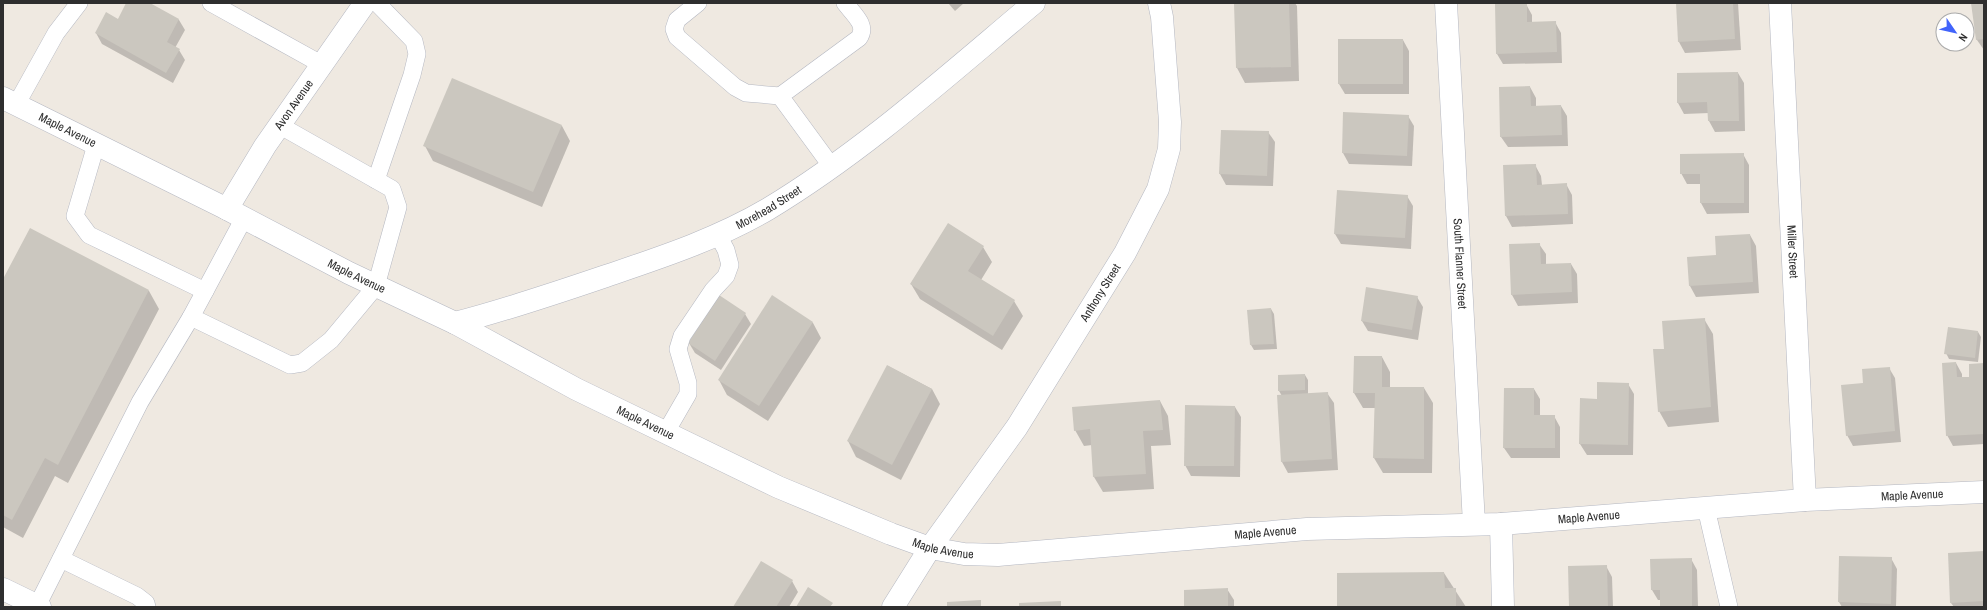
<svg xmlns="http://www.w3.org/2000/svg" width="1987" height="610" font-family="'Archivo Narrow',sans-serif">
<rect width="100%" height="100%" fill="#efe9e1"/>
<!-- shadow -->
<g fill="#0003">
<path d="M127,3H148L179,20L185,30L175,48L179,50L185,60L173,83L102,44L96,33L118,20Z"/>
<path d="M948,3H964L955,11Z"/>
<path d="M1235,3H1295L1297,6L1299,81L1245,83L1237,68Z"/>
<path d="M1677,3H1738L1741,50L1685,53L1679,42Z"/>
<path d="M1972,3H1984V50L1977,40Z"/>
<path d="M1526,4L1532,15V23L1555,22L1561,33L1562,63L1503,64L1497,54Z"/>
<path d="M1403,40L1409,51V94H1345L1339,84Z"/>
<path d="M1738,73L1744,83L1745,131L1715,132L1709,121V113L1684,114L1678,103V74Z"/>
<path d="M1530,87L1536,98V107L1561,106L1567,116L1568,146L1508,147L1501,137Z"/>
<path d="M1344,113L1408,116L1414,126L1412,166L1349,164L1343,153Z"/>
<path d="M562,126L570,141L542,207L433,161L425,146Z"/>
<path d="M1222,131L1268,132L1275,142L1273,186L1226,185L1220,174Z"/>
<path d="M1743,154L1749,165V213L1707,214L1701,203V184H1687L1681,173Z"/>
<path d="M1535,165L1541,176L1542,185L1566,184L1572,195L1573,224L1512,227L1506,216L1504,166Z"/>
<path d="M1407,196L1413,206L1411,249L1341,244L1335,234Z"/>
<path d="M948,225L983,247L992,262L981,280L1014,301L1023,316L1002,350L920,299L911,284Z"/>
<path d="M1750,235L1756,246L1759,293L1696,297L1690,286L1688,258L1717,256Z"/>
<path d="M1539,244L1546,254V265L1571,264L1577,274L1578,303L1518,306L1512,295L1510,245Z"/>
<path d="M3,281L149,291L159,309L68,483L55,476L23,538L3,527Z"/>
<path d="M772,297L813,323L821,338L768,421L727,395L719,380Z"/>
<path d="M1417,297L1423,307L1418,340L1368,331L1362,321Z"/>
<path d="M1271,309L1274,314L1277,349L1254,350L1251,345L1248,311Z"/>
<path d="M745,314L751,324L721,370L695,353L689,343Z"/>
<path d="M1704,319L1713,334L1719,422L1668,427L1659,411L1665,349Z"/>
<path d="M1978,332L1981,337L1978,362L1949,359L1946,353Z"/>
<path d="M1382,357L1390,372V388H1424L1433,403L1432,473H1383L1374,458L1375,408H1363L1354,393Z"/>
<path d="M1956,363L1962,374V378L1970,377L1984,364V444L1953,446L1947,435Z"/>
<path d="M888,366L932,389L940,404L901,480L856,457L848,441Z"/>
<path d="M1889,368L1895,378L1901,442L1853,446L1847,435L1864,384Z"/>
<path d="M1305,375L1308,380V394L1327,393L1334,403L1338,470L1288,473L1282,462L1278,396H1282L1279,391Z"/>
<path d="M1628,384L1634,394L1633,455H1587L1580,444L1581,400H1598Z"/>
<path d="M1534,389L1540,399V416H1554L1560,427V458H1511L1504,448Z"/>
<path d="M1160,401L1168,416L1171,445L1151,446L1154,489L1103,492L1094,477L1092,445L1084,446L1075,430Z"/>
<path d="M1235,407L1241,417L1240,477L1191,476L1185,465Z"/>
<path d="M1984,552V607H1954L1951,603L1949,554Z"/>
<path d="M1891,558L1897,569L1896,607H1842L1839,602Z"/>
<path d="M1691,559L1697,570L1698,607H1661V600H1658L1652,590Z"/>
<path d="M1606,566L1612,577L1613,607H1570Z"/>
<path d="M1444,573L1466,607H1338Z"/>
<path d="M792,581L798,592L789,607H734Z"/>
<path d="M1227,589L1234,600V607H1185Z"/>
</g>
<!-- building -->
<g fill="#cbc7bf">
<path d="M126,3H150L179,19L167,42L180,49L166,73L95,33L106,12L118,19Z"/>
<path d="M1234,3H1289L1291,67L1236,68Z"/>
<path d="M1527,3V22L1556,21L1557,52L1496,54L1495,4Z"/>
<path d="M1676,3H1733L1735,39L1678,42Z"/>
<path d="M1971,3H1984V39L1976,40Z"/>
<rect x="1338" y="39" width="65" height="45"/>
<path d="M1738,72L1739,121H1708L1707,102L1677,103V73Z"/>
<path d="M452,78L562,125L533,192L423,146Z"/>
<path d="M1530,86L1531,106L1561,105L1562,135L1500,137L1499,87Z"/>
<path d="M1343,112L1409,115L1407,156L1342,153Z"/>
<path d="M1221,130L1269,131L1267,176L1219,174Z"/>
<path d="M1744,153V203H1700V174H1680V154Z"/>
<path d="M1536,164L1537,185L1567,183L1568,214L1505,216L1503,165Z"/>
<path d="M1337,190L1408,195L1405,238L1334,234Z"/>
<path d="M948,223L984,246L968,271L1015,300L993,336L910,284Z"/>
<path d="M30,228L149,290L58,465L45,458L12,520L3,515V279Z"/>
<path d="M1750,234L1753,282L1689,286L1687,257L1716,255L1715,236Z"/>
<path d="M1540,243L1541,264L1571,263L1572,292L1511,295L1509,244Z"/>
<path d="M1366,287L1418,296L1412,330L1361,321Z"/>
<path d="M719,295L746,313L715,361L688,343Z"/>
<path d="M772,295L813,322L759,406L718,380Z"/>
<path d="M1271,308L1274,344L1250,345L1247,310Z"/>
<path d="M1705,318L1711,407L1658,412L1653,349H1664L1662,321Z"/>
<path d="M1948,327L1978,331L1975,358L1944,354Z"/>
<path d="M1354,356H1382V387H1424V459L1373,458L1375,393H1353Z"/>
<path d="M1956,362L1957,377H1969V364L1984,363V434L1946,436L1942,363Z"/>
<path d="M887,365L932,389L892,465L847,441Z"/>
<path d="M1890,367L1895,431L1846,436L1841,385L1863,383L1862,369Z"/>
<path d="M1305,374V390L1278,391V375Z"/>
<path d="M1597,382L1629,383L1628,445L1579,444L1580,398L1597,399Z"/>
<path d="M1504,388H1534V415H1555V448H1503Z"/>
<path d="M1328,392L1332,459L1281,462L1277,395Z"/>
<path d="M1160,400L1163,430L1143,431L1146,474L1093,477L1090,429L1074,431L1072,407Z"/>
<path d="M1185,405L1235,406L1234,466H1184Z"/>
<path d="M1984,551V601L1950,603L1948,553Z"/>
<path d="M1839,556L1892,557L1891,604L1838,602Z"/>
<path d="M1692,558V607H1660V590H1651L1650,559Z"/>
<path d="M761,561L793,580L776,607H733Z"/>
<path d="M1607,565L1608,607H1569L1568,566Z"/>
<path d="M1444,572L1445,588H1456V607H1337V573Z"/>
<path d="M808,587L833,603L830,607H796Z"/>
<path d="M1228,588V607H1184V590Z"/>
<path d="M981,600V607H947V602Z"/>
<path d="M1061,601V607H1019V603Z"/>
</g>
<g fill="none" stroke-linecap="round" stroke-linejoin="round">
<defs>
<g id="service">
<path d="M211,3L321,64"/>
<path d="M698,3L677,20L674,29L677,37L735,87L746,93L780,96"/>
<path d="M16,105L56,33L79,3"/>
<path d="M96,145L75,216L89,235L205,291L244,218"/>
<path d="M832,167L780,96L859,38C868,25 853,14 845,3"/>
<path d="M376,180L412,75L417,54L414,41L377,3"/>
<path d="M205,291L191,317L290,365L302,363L331,340L376,286L398,207L392,189L279,125"/>
<path d="M666,432L688,394V383L678,349L682,336L713,290L726,276L730,265L726,250L718,235"/>
<path d="M1706,508L1729,607"/>
<path d="M61,559L137,596L146,603L147,607"/>
<path d="M37,606L140,402L191,317"/>
</g>
<g id="minor">
<path id="s1" d="M1446,3L1474,524"/>
<path id="s2" d="M1780,3L1805,500"/>
<path id="s3" d="M227,209L265,146L365,3"/>
<path id="s4" d="M930,548L1017,427L1125,253L1158,189L1169,149L1170,122L1162,17L1159,3"/>
<path d="M3,589L40,607"/>
</g>
<g id="tertiary">
<path id="s5" d="M455,323C506,310 556,293 606,276C662,257 717,239 768,209C864,151 948,75 1034,3"/>
<path d="M1501,524L1503,607"/>
</g>
<g id="secondary">
<path id="s6" d="M3,98L227,209L349,273L455,323L576,389L778,487L891,534L930,548L964,554L998,555L1307,529L1501,524L1805,500L1984,492"/>
<path d="M893,607L930,548"/>
</g>
</defs>
<!-- service casing -->
<use href="#service" stroke="#b4b7c1" stroke-width="18"/>
<!-- minor casing -->
<use href="#minor" stroke="#b4b7c1" stroke-width="23"/>
<!-- tertiary casing -->
<use href="#tertiary" stroke="#b4b7c1" stroke-width="23"/>
<!-- secondary casing -->
<use href="#secondary" stroke="#b4b7c1" stroke-width="23"/>
<!-- service -->
<use href="#service" stroke="#fff" stroke-width="17"/>
<!-- minor -->
<use href="#minor" stroke="#fff" stroke-width="22"/>
<!-- tertiary -->
<use href="#tertiary" stroke="#fff" stroke-width="22"/>
<!-- secondary -->
<use href="#secondary" stroke="#fff" stroke-width="22"/>
</g>
<g text-anchor="middle" dominant-baseline="central" stroke-width="3" stroke-linejoin="round" paint-order="stroke">
<!-- street labels -->
<g font-size="12" fill="#2e2e2e" stroke="#fff">
<text stroke="none"><textPath href="#s3" startOffset="124">Avon Avenue</textPath></text>
<text stroke="none"><textPath href="#s6" startOffset="72">Maple Avenue</textPath></text>
<text stroke="none"><textPath href="#s5" startOffset="335">Morehead Street</textPath></text>
<text stroke="none"><textPath href="#s2" startOffset="249">Miller Street</textPath></text>
<text stroke="none"><textPath href="#s1" startOffset="261">South Flanner Street</textPath></text>
<text stroke="none"><textPath href="#s6" startOffset="396">Maple Avenue</textPath></text>
<text stroke="none"><textPath href="#s4" startOffset="307">Anthony Street</textPath></text>
<text stroke="none"><textPath href="#s6" startOffset="720">Maple Avenue</textPath></text>
<text stroke="none"><textPath href="#s6" startOffset="2016">Maple Avenue</textPath></text>
<text stroke="none"><textPath href="#s6" startOffset="1692">Maple Avenue</textPath></text>
<text stroke="none"><textPath href="#s6" startOffset="1368">Maple Avenue</textPath></text>
<text stroke="none"><textPath href="#s6" startOffset="1044">Maple Avenue</textPath></text>
</g>
</g>
<!-- border -->
<rect width="1987" height="610" fill="none" stroke="#2e2e2e" stroke-width="8"/>
<!-- north arrow -->
<g transform="translate(1955 32) rotate(124)"><circle r="19" fill="#ffffff" stroke="#ababab"/>
<path d="M0-3L7 15L0 10L-7 15Z" fill="#4264fb"/>
<text y="-6" font-size="11" font-weight="bold" text-anchor="middle" fill="#2e2e2e">N</text>
</g>
</svg>
